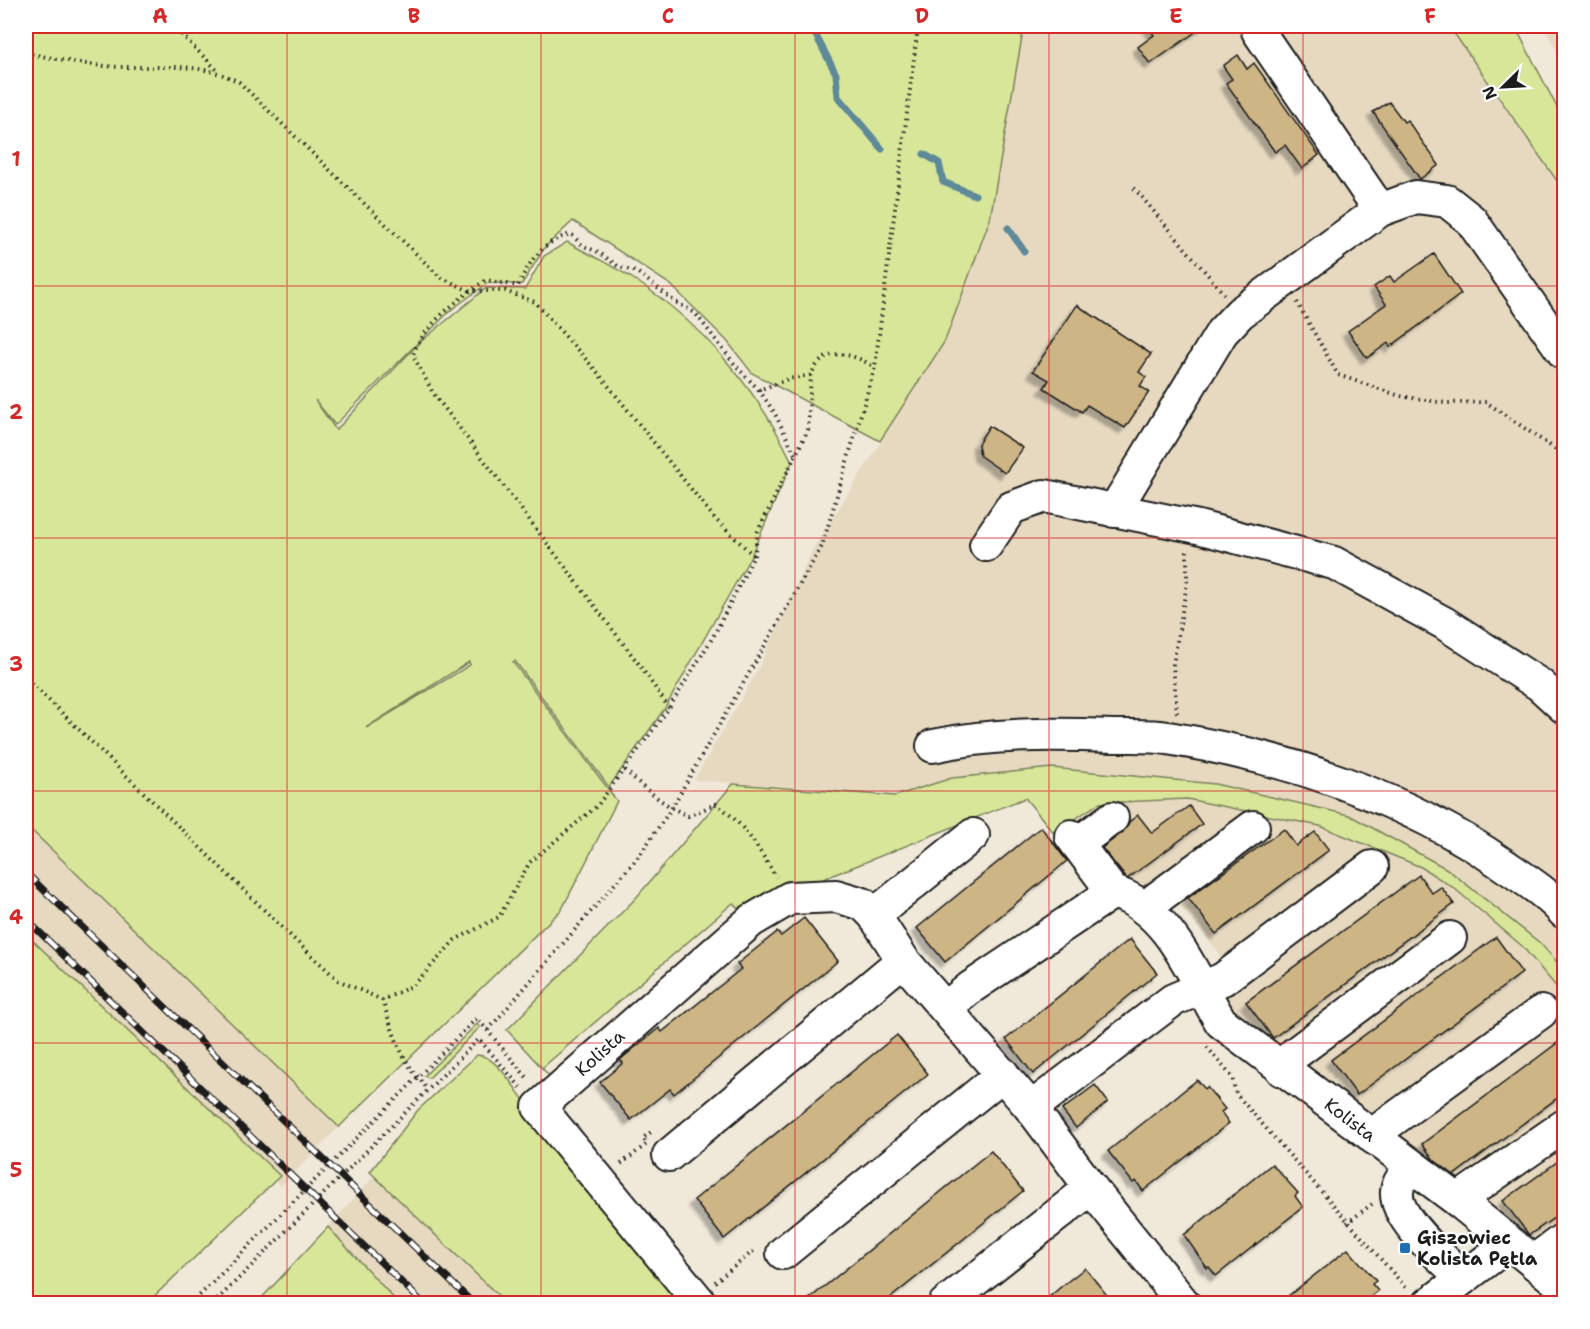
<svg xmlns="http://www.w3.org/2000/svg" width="1590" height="1329" font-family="'Shantell Sans',sans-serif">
<defs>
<filter id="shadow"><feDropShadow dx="-5.5" dy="5.5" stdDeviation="1.5" flood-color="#0004"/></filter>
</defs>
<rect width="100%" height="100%" fill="#f0e9da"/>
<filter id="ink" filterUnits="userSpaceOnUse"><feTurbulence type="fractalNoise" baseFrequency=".0167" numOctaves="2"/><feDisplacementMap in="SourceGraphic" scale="12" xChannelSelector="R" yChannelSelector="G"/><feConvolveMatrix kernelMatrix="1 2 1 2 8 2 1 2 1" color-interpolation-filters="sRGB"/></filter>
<g filter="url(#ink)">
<!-- built -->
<g fill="#e6d9c0">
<path d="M1024,26H1449L1564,194V970L1540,943L1447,869L1349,815L1215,784L1052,768L952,778L895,796L694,780L757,671L813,549L945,341L990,219Z"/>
<path d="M1543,26H1564V64Z"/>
<path d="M1187,799L1320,826L1421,867L1454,888L1522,946L1564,996V1274L1230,1018L1218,951L1179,905L1118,887L1067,825L1099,803Z"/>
<path d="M26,825L339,1127L281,1186L26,942Z"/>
<path d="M374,1176L506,1303H398L328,1227Z"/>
</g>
<!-- green -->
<g fill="#d8e699" stroke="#7a815a" stroke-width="1.5" fill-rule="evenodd">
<path d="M26,26H1024L990,219L945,341L880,441L752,373L727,341L671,285L573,221L545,247L522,284L488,283L451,310L335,425L315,400L336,430L418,344L486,288L525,289L544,256L567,242C590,255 614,266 635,280C701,323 759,391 792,462L751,556L665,708L609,787L515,661L513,662L617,801L562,909L339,1127L26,825ZM469,662L470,665L366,728L367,727Z"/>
<path d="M1449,26H1515L1564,121V191Z"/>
<path d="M1052,768L1215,784L1349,815L1447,869L1540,943L1564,970V996L1522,946L1454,888L1421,867L1320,826L1187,799L1099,803L1054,833L1025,798L786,894L746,916L733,903L542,1068L554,1081L507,1030L635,899L733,784L895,796L952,778Z"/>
<path d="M26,934L280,1176L147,1303H26Z"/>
<path d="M477,1024L480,1027L429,1078L424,1076Z"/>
<path d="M477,1055C496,1055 515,1089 526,1103L523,1107L680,1303H506L370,1172L418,1110Z"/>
<path d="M328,1227L398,1303H257Z"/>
</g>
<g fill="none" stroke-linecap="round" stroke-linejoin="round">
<!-- stream -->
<g stroke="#5d8998" stroke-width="7">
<path d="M811,26L836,74L838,97L882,149"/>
<path d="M924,154L939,163L943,182L975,195"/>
<path d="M1008,228L1024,251"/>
</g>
</g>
<!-- building -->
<g fill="#ceb585" stroke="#1c1c1c" stroke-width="1.5" filter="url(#shadow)">
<path d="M1148,26H1204L1150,64L1138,47L1154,35Z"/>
<path d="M1238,55L1247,69L1254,63L1319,155L1302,169L1285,145L1275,152L1226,83L1232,79L1223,66Z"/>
<path d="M1389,102L1404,122L1407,120L1439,165L1420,179L1373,112Z"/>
<path d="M1434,254L1461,294L1390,347L1388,343L1367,358L1348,331L1386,304L1374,287L1390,276L1394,282Z"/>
<path d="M1077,305L1151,354L1139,372L1146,377L1140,386L1149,392L1125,428L1087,405L1082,412L1044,388L1049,380L1033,371Z"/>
<path d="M989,426L1023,448L1005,473L980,456L978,444Z"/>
<path d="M1189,806L1202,824L1127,879L1102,848L1123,832L1129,822L1138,815L1152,833Z"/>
<path d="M1041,827L1067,861L945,962L917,928Z"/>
<path d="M1284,829L1296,846L1315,832L1329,850L1216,934L1188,898Z"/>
<path d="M1419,875L1432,893L1441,887L1454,904L1273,1038L1246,1002Z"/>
<path d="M804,918L838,961L674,1094L670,1089L631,1120L600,1082L623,1063L620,1060L633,1049L659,1028L662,1032L741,969L737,964L777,932L781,936Z"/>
<path d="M1496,937L1522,973L1357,1095L1331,1060Z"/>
<path d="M1130,939L1157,973L1033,1074L1006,1039Z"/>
<path d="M897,1035L928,1074L724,1239L694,1200Z"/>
<path d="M1564,1038V1093L1454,1175L1434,1160L1422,1144Z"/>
<path d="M1197,1080L1205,1089L1207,1087L1225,1109L1221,1112L1229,1123L1143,1191L1136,1181L1133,1183L1108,1151Z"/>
<path d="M1095,1085L1108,1102L1076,1128L1062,1110Z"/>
<path d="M991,1151L1023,1191L883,1304H803Z"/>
<path d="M1564,1157V1211L1529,1235L1503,1201Z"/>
<path d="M1272,1164L1298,1193L1295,1196L1303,1207L1216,1276L1209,1267L1207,1268L1184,1235Z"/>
<path d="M1348,1249L1376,1281L1372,1284L1378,1291L1362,1304H1278Z"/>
<path d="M1085,1268L1114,1304H1041L1062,1286Z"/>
</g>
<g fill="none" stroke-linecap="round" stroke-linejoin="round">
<defs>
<g id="minor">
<path d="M1258,31L1380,210"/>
<path d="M1114,511L1222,332L1240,313L1380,210L1416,197L1447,201L1471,220L1564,353"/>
<path d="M986,545L1011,508L1044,496L1198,527L1334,563L1444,623L1540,685L1564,707"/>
<path d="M933,746C991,733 1055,734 1114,736C1132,736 1151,735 1168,738C1286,757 1406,797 1504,865C1526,880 1547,893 1564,912"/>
<path d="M1071,836L1113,892"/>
<path d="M1077,844L1112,818"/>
<path d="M1146,909L1156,899L1253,827"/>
<path d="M874,915L973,835"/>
<path d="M946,1008L970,988L1113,892C1169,908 1193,976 1221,1022L1460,1202L1564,1287"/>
<path d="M1282,1070L1293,1055L1450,938"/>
<path d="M1031,1108L1173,1000L1223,979L1372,867"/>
<path d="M1374,1138L1383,1127L1541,1012"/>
<path d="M669,1155L903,960"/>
<path d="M1411,1167C1406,1173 1398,1182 1397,1191C1394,1219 1444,1259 1463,1278"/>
<path d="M1460,1202L1469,1192L1564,1126"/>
<path d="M783,1253L1003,1074"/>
<path d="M1536,1264L1545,1253L1564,1239"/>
<path d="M701,1304L539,1107L751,921L790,898L836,896L863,904L874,915L903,960L1031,1108L1091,1188L1184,1304"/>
<path d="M945,1304L1091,1188"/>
<path d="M1429,1304L1510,1243"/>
</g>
</defs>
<!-- minor casing -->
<use href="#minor" stroke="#1c1c1c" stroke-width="36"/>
<!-- path -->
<g stroke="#1c1c1c" stroke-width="4" stroke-dasharray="1.5 4.5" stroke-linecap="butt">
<path d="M173,26L217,70"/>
<path d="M26,53C58,59 93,67 126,67C168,68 201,62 239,82L440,277L470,291H505L535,302L598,373L716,520L754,556L713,637L669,708L597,806L530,862L499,917L455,940L414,985L382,1000L338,980L296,941L26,678"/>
<path d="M1134,188L1224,294"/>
<path d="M1297,302L1338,375L1400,396L1445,403L1486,402L1558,451L1564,452"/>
<path d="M759,390L774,412L796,456"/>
<path d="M754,556L758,531L808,430L811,375"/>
<path d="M669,708L638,663L433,393L413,355C422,326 461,297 486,280L518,286C530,260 543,241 571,234L582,245L600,253L619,267L637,272L674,301L695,313L736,366L759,390L788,379L811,375C825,344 851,353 875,367"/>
<path d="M1177,713L1173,665L1187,583V551"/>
<path d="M625,770C645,789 662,804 688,816L716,804C743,822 759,849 776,877"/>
<path d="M382,1000C396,1039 399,1058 428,1089"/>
<path d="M488,1030L639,856L671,809L822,546L875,367L918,26"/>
<path d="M1207,1047L1232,1077L1236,1094L1407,1289"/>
<path d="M621,1164L647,1144L643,1138L651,1132"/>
<path d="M1347,1223L1372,1204"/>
<path d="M715,1282L756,1249"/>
<path d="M191,1304L477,1018L529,1080"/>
<path d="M213,1304L479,1039L521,1088"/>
</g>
<!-- minor -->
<use href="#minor" stroke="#fff" stroke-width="32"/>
<defs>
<g id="rail">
<path d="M26,873L474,1304"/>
<path d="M26,919L424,1304"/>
</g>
</defs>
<!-- rail casing -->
<use href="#rail" stroke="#1c1c1c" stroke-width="7"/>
<!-- rail -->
<use href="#rail" stroke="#fff" stroke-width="4.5" stroke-dasharray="14" stroke-linecap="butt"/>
</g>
</g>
<!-- grid -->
<path fill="none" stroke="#d62828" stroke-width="1.5" stroke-opacity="0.55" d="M287,26V1304M541,26V1304M795,26V1304M1049,26V1304M1303,26V1304M26,286H1564M26,538H1564M26,791H1564M26,1043H1564"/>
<!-- markers -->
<rect fill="#1f6fb2" stroke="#fff" stroke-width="2" x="1399" y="1242" width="12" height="12" rx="3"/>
<g text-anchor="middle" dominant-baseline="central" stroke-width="4.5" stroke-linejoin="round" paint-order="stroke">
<!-- street labels -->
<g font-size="18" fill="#1c1c1c" stroke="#fff">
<text transform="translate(600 1053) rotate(-42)">Kolista</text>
<text transform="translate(1350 1120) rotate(37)">Kolista</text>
</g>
<!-- poi labels -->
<g font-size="18" font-weight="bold" fill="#1c1c1c" stroke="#fff" text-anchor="start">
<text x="1417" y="1238">Giszowiec<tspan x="1417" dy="21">Kolista Pętla</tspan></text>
</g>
</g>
<!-- margin -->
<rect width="1590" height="1329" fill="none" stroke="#fff" stroke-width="66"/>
<!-- north arrow -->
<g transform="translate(1503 87) rotate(246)" stroke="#ffffff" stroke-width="4.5" paint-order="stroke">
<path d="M0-4.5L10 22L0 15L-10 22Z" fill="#1c1c1c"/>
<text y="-9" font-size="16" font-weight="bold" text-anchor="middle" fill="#1c1c1c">N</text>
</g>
<rect x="33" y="33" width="1524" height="1263" fill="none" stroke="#d62828" stroke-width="2"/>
<g font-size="20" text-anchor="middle" font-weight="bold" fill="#d62828">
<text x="160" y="23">A</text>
<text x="414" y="23">B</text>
<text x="668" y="23">C</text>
<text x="922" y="23">D</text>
<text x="1176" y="23">E</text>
<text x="1430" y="23">F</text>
<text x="16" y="166">1</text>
<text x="16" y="419">2</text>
<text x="16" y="671">3</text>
<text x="16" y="924">4</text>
<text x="16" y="1177">5</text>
</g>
</svg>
